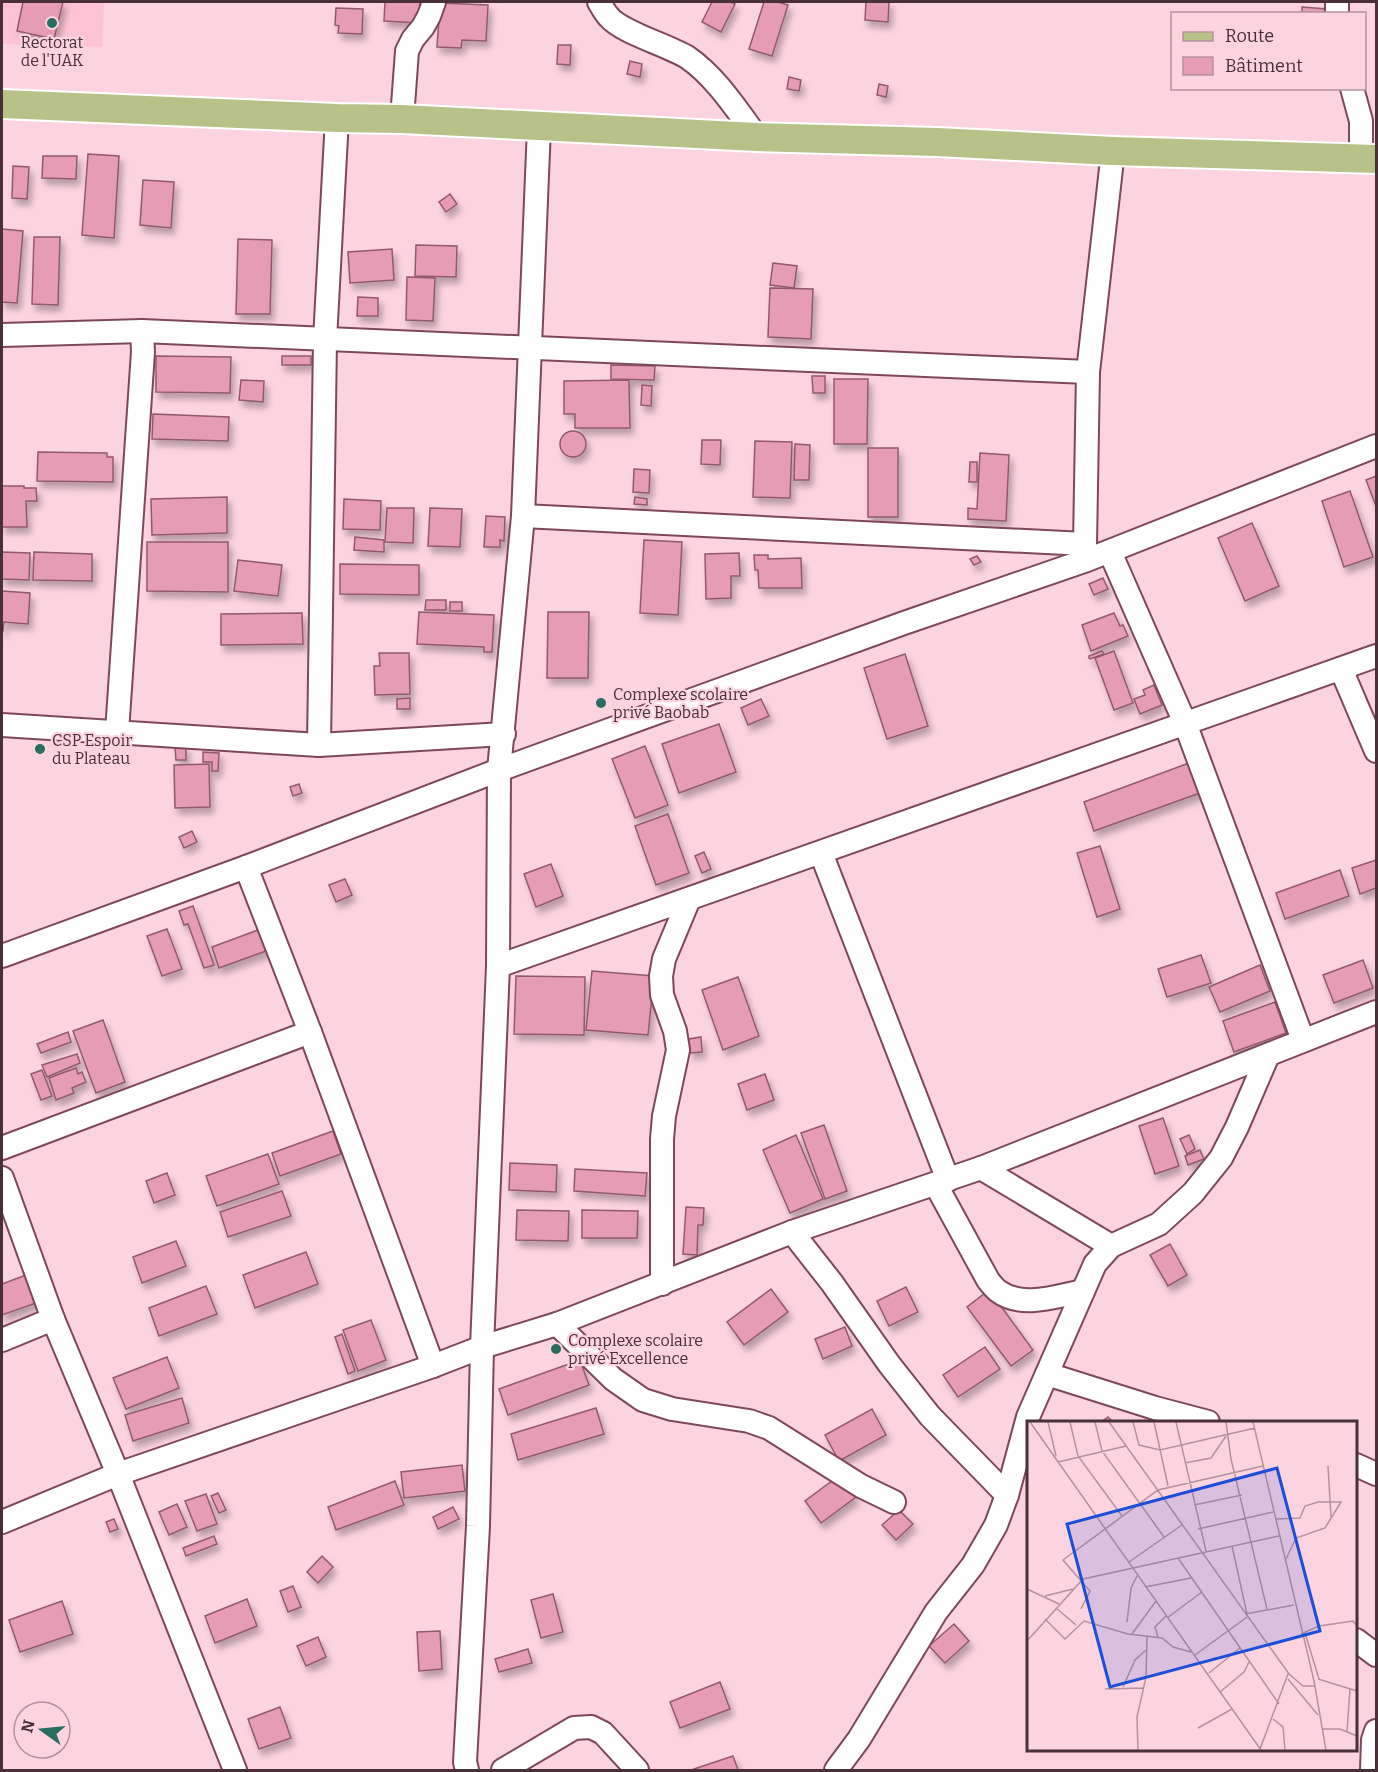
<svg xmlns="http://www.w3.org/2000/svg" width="1378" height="1772" font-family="Bitter,serif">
<defs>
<filter id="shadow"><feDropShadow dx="3.5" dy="6" stdDeviation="3" flood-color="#0004"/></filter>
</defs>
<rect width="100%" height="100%" fill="#fcd4e0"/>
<!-- built -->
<path fill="#fec4d6" d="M2,2H104L102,47L2,44Z"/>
<!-- building -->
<g fill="#e69cb4" stroke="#925a6d" stroke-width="1.5" filter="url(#shadow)">
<path d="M23,2H63L54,39L17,31Z"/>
<path d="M385,2H420L419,23L384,21Z"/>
<path d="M712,2H731L735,4L721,32L702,22Z"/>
<path d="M764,2H778L788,5L772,56L749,49Z"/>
<path d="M866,2H889L888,22L865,20Z"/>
<path d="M440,3L488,5L486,41L462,40L461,48L437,47Z"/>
<path d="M1302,7L1327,9V14H1302Z"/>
<path d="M336,8L363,9L362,34L338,33L339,26L335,25Z"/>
<path d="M558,45H571L570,65L557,64Z"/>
<path d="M630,61L642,64L640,77L627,74Z"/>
<path d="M789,77L801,80L799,91L787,89Z"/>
<path d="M879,84L888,86L886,97L877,95Z"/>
<path d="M88,154L119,156L114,238L82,235Z"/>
<path d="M43,156H77L76,179L42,178Z"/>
<path d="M13,166L29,167L27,199L12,198Z"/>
<path d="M143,180L174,182L171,228L140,225Z"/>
<path d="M450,194L457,204L446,212L439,202Z"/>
<path d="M2,229L23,231L17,303L2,302Z"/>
<path d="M34,237H60L58,305L32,304Z"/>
<path d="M238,239L272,240L270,314H236Z"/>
<path d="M416,245L457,246L456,277L415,276Z"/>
<path d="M392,249L394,280L350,283L348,252Z"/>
<path d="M773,263L797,266L794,288L770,285Z"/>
<path d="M407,277L435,278L433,321L406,320Z"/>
<path d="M770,288L813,289L811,339L768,337Z"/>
<path d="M358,297L378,298V316H357Z"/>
<path d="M156,356L231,357L230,393L156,392Z"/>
<rect x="282" y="356" width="29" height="9"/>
<path d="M611,365L655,366L654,380L611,379Z"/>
<path d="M812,376H825V393H813Z"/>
<path d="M834,379H868L867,444H834Z"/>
<path d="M241,380L264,381L263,402L239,400Z"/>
<path d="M629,380L630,428H575V414H564V381Z"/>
<path d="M642,385L652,386L651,406L641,405Z"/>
<path d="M153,414L229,417L228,441L152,439Z"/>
<circle cx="573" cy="444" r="13"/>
<path d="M702,440H721L720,465L701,464Z"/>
<path d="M755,441L792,442L790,498L753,497Z"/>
<path d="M795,444L810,445L809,480H794Z"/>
<rect x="868" y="448" width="30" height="69"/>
<path d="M38,452L107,453V457H113V482L37,481Z"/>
<path d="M980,453L1009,455L1006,521L968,519V508L977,509Z"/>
<path d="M970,462H977V482H969Z"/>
<path d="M634,469L650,470L649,493L633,492Z"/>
<path d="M1376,476V506L1366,480Z"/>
<path d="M2,486H24V488H36L37,501H26L27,527H2Z"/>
<path d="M1350,491L1373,557L1344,567L1322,501Z"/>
<path d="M227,497V533L152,535L151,499Z"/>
<path d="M635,497L647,499V505L634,504Z"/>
<path d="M344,499L381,501L380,530L343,529Z"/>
<path d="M387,508H414L413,543L385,542Z"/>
<path d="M430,508L462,509L460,547L428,546Z"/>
<path d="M486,516L505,517L504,541L500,540V547H484Z"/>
<path d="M1252,523L1279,586L1245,601L1218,538Z"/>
<path d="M355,537L384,540V552L354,550Z"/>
<path d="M644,540L682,542L678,615L640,613Z"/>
<path d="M147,542H228V592L147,591Z"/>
<path d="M2,552L30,553L29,580L2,579Z"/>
<path d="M34,552L92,554V581L33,580Z"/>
<path d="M739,553L740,576H731V598L706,599L705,554Z"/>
<path d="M754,555H768V559L801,558L802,588H759L758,570H755Z"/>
<path d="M977,556L981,562L974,565L970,559Z"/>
<path d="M238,560L282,565L278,596L234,591Z"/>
<path d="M340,564L419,565V595L340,594Z"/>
<path d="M1103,578L1108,589L1094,595L1089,584Z"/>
<path d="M2,591L30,593L28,624L4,622L3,631H2Z"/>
<path d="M426,600H446V610H425Z"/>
<rect x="450" y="602" width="12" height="9"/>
<path d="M419,612L494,615L492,652H484V647L417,644Z"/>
<path d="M548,612H589L588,678H547Z"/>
<path d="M302,613L303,644L221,645V614Z"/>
<path d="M1114,613L1120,626L1123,625L1128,636L1091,651L1082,625Z"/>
<path d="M1102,651L1104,654L1090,659L1089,658V656Z"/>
<path d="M1114,651L1133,703L1114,710L1095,658Z"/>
<path d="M379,653H409L410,694L375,695L374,666H380Z"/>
<path d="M905,654L928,726L887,739L864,668Z"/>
<path d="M1154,685L1162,705L1140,714L1134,699L1145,695L1143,690Z"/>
<path d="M410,698V709H397V699Z"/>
<path d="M761,699L769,716L748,725L741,708Z"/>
<path d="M719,724L736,772L679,793L662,744Z"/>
<path d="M186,746V760H176L175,747Z"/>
<path d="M645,746L668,805L635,818L612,759Z"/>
<path d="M203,752L219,753L218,771H212V762H203Z"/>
<path d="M1189,763L1200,793L1094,831L1084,802Z"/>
<path d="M209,764L210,807L175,808L174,765Z"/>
<path d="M299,784L302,793L293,796L290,787Z"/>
<path d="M668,814L689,873L656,885L635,826Z"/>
<path d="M192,831L197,842L184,848L179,837Z"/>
<path d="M1100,846L1120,909L1097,917L1077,853Z"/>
<path d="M704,852L711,869L702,873L695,856Z"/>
<path d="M1376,860V888L1360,894L1352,868Z"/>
<path d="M551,864L563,896L536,907L524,874Z"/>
<path d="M1340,870L1349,896L1285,919L1276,893Z"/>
<path d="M345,879L352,895L336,902L329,885Z"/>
<path d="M193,906L214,965L204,968L188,924L184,925L179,911Z"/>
<path d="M167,929L182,969L162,976L147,936Z"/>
<path d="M258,930L266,951L219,968L212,947Z"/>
<path d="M1201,955L1211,983L1167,997L1158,969Z"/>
<path d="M1363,960L1373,988L1334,1003L1323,975Z"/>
<path d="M1260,965L1270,991L1220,1012L1209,987Z"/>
<path d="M592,971L654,976L648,1035L586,1030Z"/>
<path d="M516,976L585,977L584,1035L514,1034Z"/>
<path d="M738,977L759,1036L723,1050L702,990Z"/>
<path d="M1275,1002L1286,1033L1234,1052L1223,1021Z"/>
<path d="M103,1020L125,1082L96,1093L73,1031Z"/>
<path d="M68,1032L71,1042L41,1053L37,1044Z"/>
<path d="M701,1037L702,1052L690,1053L689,1039Z"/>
<path d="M77,1054L80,1063L47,1077L42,1065Z"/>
<path d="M76,1068L78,1074L82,1072L86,1082L72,1088L74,1093L56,1100L49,1078Z"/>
<path d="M42,1070L52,1096L41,1100L31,1074Z"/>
<path d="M765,1074L774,1100L747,1110L738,1084Z"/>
<path d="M1163,1118L1179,1166L1155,1174L1139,1126Z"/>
<path d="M824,1125L847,1191L825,1199L801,1133Z"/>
<path d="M333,1131L341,1154L280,1176L272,1153Z"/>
<path d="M796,1135L823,1199L790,1213L763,1150Z"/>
<path d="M1189,1135L1195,1149L1187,1154L1180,1139Z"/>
<path d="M1200,1150L1204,1159L1188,1165L1185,1156Z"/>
<path d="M268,1154L279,1184L217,1206L206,1176Z"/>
<path d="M510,1163L557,1165L556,1192L509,1190Z"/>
<path d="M575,1169L647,1173L645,1196L574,1191Z"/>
<path d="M167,1173L175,1195L154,1203L146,1181Z"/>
<path d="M282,1191L291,1216L228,1237L220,1212Z"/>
<path d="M686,1207L704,1208L703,1225H698L697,1255L683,1254Z"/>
<path d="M517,1210L569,1211L568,1241L516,1240Z"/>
<path d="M582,1210L638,1211L637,1238H582Z"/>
<path d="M176,1241L186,1266L142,1283L133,1257Z"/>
<path d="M1170,1244L1187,1275L1168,1286L1150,1255Z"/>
<path d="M306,1252L318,1284L255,1308L243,1275Z"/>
<path d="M26,1275L36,1303L2,1315V1284Z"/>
<path d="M206,1286L217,1314L159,1336L149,1308Z"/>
<path d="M906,1287L918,1312L889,1326L877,1301Z"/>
<path d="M771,1289L788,1312L744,1345L727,1322Z"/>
<path d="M989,1290L1033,1350L1011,1366L967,1307Z"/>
<path d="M371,1320L386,1360L358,1371L343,1330Z"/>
<path d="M845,1327L852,1346L823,1359L815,1339Z"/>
<path d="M342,1334L355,1371L348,1374L335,1337Z"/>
<path d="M985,1347L1000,1369L958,1397L943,1375Z"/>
<path d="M167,1357L179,1388L126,1409L113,1378Z"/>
<path d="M580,1360L589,1385L508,1415L499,1389Z"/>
<path d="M182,1398L189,1423L133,1441L125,1415Z"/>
<path d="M596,1408L604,1434L518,1460L511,1434Z"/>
<path d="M872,1409L886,1435L839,1461L825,1435Z"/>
<path d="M1108,1417L1113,1422H1101Z"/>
<path d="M462,1465L465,1491L404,1498L401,1472Z"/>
<path d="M840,1475L856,1497L821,1523L805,1501Z"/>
<path d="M395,1481L404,1505L336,1530L328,1507Z"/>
<path d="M218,1493L226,1510L219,1513L211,1496Z"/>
<path d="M206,1494L217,1524L197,1531L185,1501Z"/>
<path d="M177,1504L187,1527L169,1535L159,1512Z"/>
<path d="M453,1507L459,1519L438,1529L433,1517Z"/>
<path d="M899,1510L913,1524L896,1540L882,1525Z"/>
<path d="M114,1519L118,1529L110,1532L106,1522Z"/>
<path d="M214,1536L217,1544L186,1556L183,1548Z"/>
<path d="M322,1556L333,1567L318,1583L307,1572Z"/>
<path d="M293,1586L301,1607L288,1612L280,1591Z"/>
<path d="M553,1594L563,1632L541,1638L531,1600Z"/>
<path d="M247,1599L257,1626L215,1643L205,1616Z"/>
<path d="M62,1601L73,1634L20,1652L9,1620Z"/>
<path d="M954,1624L969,1641L945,1663L929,1646Z"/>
<path d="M440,1631L442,1669L419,1671L417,1632Z"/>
<path d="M318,1637L326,1657L306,1666L297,1646Z"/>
<path d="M528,1649L532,1663L499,1672L495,1659Z"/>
<path d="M720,1682L730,1709L680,1728L670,1702Z"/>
<path d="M280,1707L291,1738L259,1749L248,1719Z"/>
<path d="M733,1756L738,1770H691Z"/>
</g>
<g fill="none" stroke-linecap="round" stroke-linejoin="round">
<defs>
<g id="minor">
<path d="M599,2C602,7 605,13 609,17C621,32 667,45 687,57C716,77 736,109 757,137"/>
<path d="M1337,2V14"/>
<path d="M1352,88L1361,121V159"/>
<path d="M402,119L407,51L413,39L423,27L429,16L434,2"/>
<path d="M2,335L142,331L1088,372"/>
<path d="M523,516L1085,544"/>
<path d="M1110,552L1185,723L1303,1040"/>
<path d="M1086,559L1085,544L1088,372L1113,151"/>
<path d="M1341,669L1376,751"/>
<path d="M2,725L319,745L504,734"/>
<path d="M117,732L143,352L142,331"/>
<path d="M319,745L325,340L337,118"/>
<path d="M821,853L948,1180"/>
<path d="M246,867L310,1032L433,1366"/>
<path d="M2,956L246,867L499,770L904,623L1087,560L1376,446"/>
<path d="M498,966L1376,656"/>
<path d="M2,1148L310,1032"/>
<path d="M981,1168L1111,1246"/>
<path d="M2,1178L53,1319L118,1474L235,1770"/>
<path d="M936,1185L988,1280C991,1284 994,1288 998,1291C1022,1309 1057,1296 1083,1291"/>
<path d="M792,1232L832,1283L889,1364L930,1416L1007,1495"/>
<path d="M662,1284V1139L664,1116L678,1050L675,1031L662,995L661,976L664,959L689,899"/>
<path d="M557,1324L613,1379L643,1400L672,1409L749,1421L769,1428L861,1486L894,1502"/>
<path d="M2,1340L53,1319"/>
<path d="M1047,1374L1155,1408L1208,1422"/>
<path d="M1356,1465L1376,1474"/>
<path d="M2,1522L118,1474L433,1366L482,1347L557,1324L792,1232L981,1168L1376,1012"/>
<path d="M1356,1640L1376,1655"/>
<path d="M467,1770L465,1762L478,1526L482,1347L498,966L499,770L523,516L539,127"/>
<path d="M503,1770L574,1728L591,1727L603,1733L637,1770"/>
<path d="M836,1770L859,1739L936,1612L973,1565L996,1525L1007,1495L1028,1417L1095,1264L1111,1246L1159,1224L1193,1193L1221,1158L1237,1127L1268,1055"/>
<path d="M1372,1770L1373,1740L1376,1731"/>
</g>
<path id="major" d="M2,104L337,118L402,119L757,137L937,142L1113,151L1376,159"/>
</defs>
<!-- minor casing -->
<use href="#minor" stroke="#7e485b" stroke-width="26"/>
<!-- major casing -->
<use href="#major" stroke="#fff" stroke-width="32"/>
<!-- minor -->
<use href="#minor" stroke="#fff" stroke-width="22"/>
<!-- major -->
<use href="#major" stroke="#b8c288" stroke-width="28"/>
</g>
<!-- markers -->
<g fill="#296d60" stroke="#fcd4e0" stroke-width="2">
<circle cx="52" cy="23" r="6"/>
<circle cx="601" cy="703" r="6"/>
<circle cx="40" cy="749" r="6"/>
<circle cx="556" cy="1349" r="6"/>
</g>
<g text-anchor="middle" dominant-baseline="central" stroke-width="4.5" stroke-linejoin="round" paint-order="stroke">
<!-- poi labels -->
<g font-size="16" fill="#493038" stroke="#fcd4e0" text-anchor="start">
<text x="52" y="42" text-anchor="middle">Rectorat<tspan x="52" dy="18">de l'UAK</tspan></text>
<text x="613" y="694">Complexe scolaire<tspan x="613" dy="18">privé Baobab</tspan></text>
<text x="52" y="740">CSP Espoir<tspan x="52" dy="18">du Plateau</tspan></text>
<text x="568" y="1340">Complexe scolaire<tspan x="568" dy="18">privé Excellence</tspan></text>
</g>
</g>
<!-- overview -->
<g transform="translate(1027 1421)">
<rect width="330" height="330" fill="#fcd4e0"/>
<path fill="none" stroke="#b4929d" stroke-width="1.5" d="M3,1L234,329M21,1L29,35M43,1L51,35L95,95M68,1L75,30L137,116M82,1L262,253L276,265H288M106,1L112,24L133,29L228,7M127,1L141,65M149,1L179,130M199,1L204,38L240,188M226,1L287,260L299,329M31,41L99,25M158,42L184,37L199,15M301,45L304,96M167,84L215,74M249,98L273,97L278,85L291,81H314L298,107L269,117L258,140M171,108L246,91M205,125L220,193M151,137L252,283M102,141L155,104M118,166L164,157M0,168L32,183M18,175L46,168M29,187L49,204M54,188L63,170L36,139L131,69L236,45M218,193L267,184M140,197L175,171M18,198L38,218L57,200L101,213L135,217L146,226L164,231M100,201L104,167L110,155M278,212L292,258M105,213L129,180M274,213L292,205L326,200L330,205M131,216L128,206L139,195M0,220L56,158L252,115M168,234L220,196M182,252L213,227M261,258L291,294M291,258L330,270M96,266L108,239L119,229M78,268L116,267M193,271L217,251L222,241M246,298L256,306L258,329M171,307L205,288M295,308H313L330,315M320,310L323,268M233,328L261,253M111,329L110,296L119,256L120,215"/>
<path fill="#1d4ed8" fill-opacity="0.15" stroke="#1d4ed8" stroke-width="3" d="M250,47L293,210L83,266L40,103Z"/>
<rect width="330" height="330" fill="none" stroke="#493038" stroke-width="3"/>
</g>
<!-- border -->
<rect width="1378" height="1772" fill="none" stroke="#493038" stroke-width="6"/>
<!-- legend -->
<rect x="1171" y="12" width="195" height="78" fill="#fcd4e0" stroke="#b4929d" stroke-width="1.5"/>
<rect x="1183" y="32" width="30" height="9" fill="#b8c288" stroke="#b4929d" stroke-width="1.5"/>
<text x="1225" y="42" font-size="18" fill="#493038">Route</text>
<rect x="1183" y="57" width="30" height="18" fill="#e69cb4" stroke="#b4929d" stroke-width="1.5"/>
<text x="1225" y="72" font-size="18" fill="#493038">Bâtiment</text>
<!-- north arrow -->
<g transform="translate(42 1730) rotate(285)"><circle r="28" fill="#fcd4e0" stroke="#b4929d" stroke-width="1.5"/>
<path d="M0-4.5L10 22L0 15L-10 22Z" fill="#296d60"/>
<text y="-9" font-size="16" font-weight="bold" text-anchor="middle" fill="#493038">N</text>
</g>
</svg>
